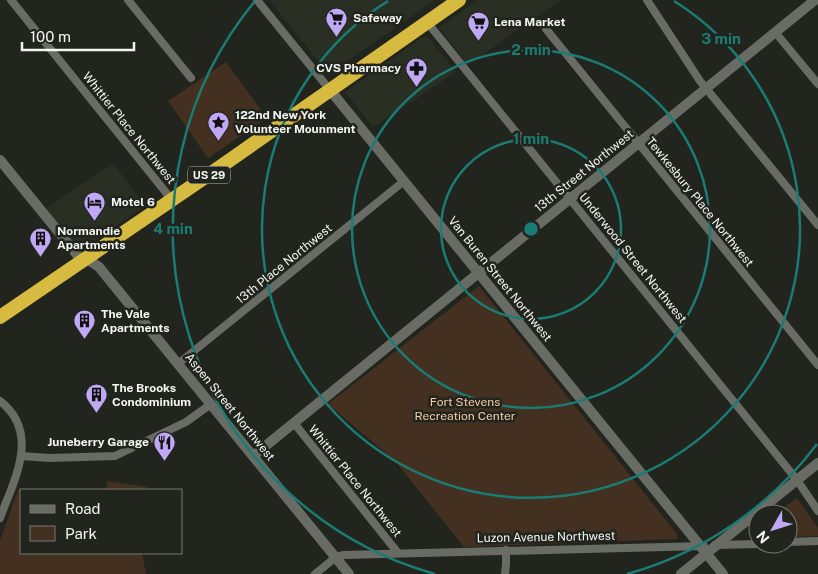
<svg xmlns="http://www.w3.org/2000/svg" width="818" height="574" font-family="'Public Sans',sans-serif">
<rect width="100%" height="100%" fill="#22251e"/>
<!-- built -->
<g fill="#292f23">
<path d="M269,0H435L333,71L327,72Z"/>
<path d="M477,0H561L468,65L439,28Z"/>
<path d="M426,35L456,72L373,127L345,92Z"/>
<path d="M113,163L145,206L79,252L45,209Z"/>
</g>
<!-- green -->
<g fill="#433020">
<path d="M226,62L267,118L208,158L168,101Z"/>
<path d="M479,286L677,534V539L464,547L396,462L328,404Z"/>
<path d="M107,481L147,487V490H106Z"/>
<path d="M18,490H21V553H142L146,574H0V541Z"/>
<path d="M797,498L818,528V536L788,537V514H775Z"/>
</g>
<g fill="none" stroke-linecap="round" stroke-linejoin="round">
<!-- street -->
<g stroke="#686c64" stroke-width="8">
<path d="M11,0L172,200"/>
<path d="M128,0L191,78"/>
<path d="M257,0L330,90"/>
<path d="M647,0L700,81L818,225"/>
<path d="M427,22L797,480L818,511"/>
<path d="M546,29L818,365"/>
<path d="M775,32L818,84"/>
<path d="M179,363L404,181"/>
<path d="M0,401C41,433 14,480 0,518"/>
<path d="M294,423L398,553"/>
<path d="M21,456L49,458L115,456L186,422L211,404"/>
<path d="M788,542L818,541"/>
<path d="M715,545L758,544"/>
<path d="M315,574L336,557L344,555L704,546"/>
<path d="M505,574L506,564V550"/>
</g>
<!-- secondary -->
<g stroke="#686c64" stroke-width="10">
<path d="M330,90L723,574"/>
<path d="M0,160L83,262"/>
<path d="M87,259L99,267L349,574"/>
<path d="M253,456L815,0"/>
<path d="M681,574L818,463"/>
</g>
<!-- highway -->
<path stroke="#d7ba40" stroke-width="14" d="M0,317L220,167L459,0"/>
</g>
<!-- distance rings -->
<g fill="none" stroke="#1a7c75" stroke-width="2.5">
<circle cx="531" cy="229" r="90"/>
<circle cx="531" cy="229" r="179"/>
<path d="M674 1A269 269 0 1 1 388 1"/>
<path d="M817 444A358 358 0 0 1 627 574M435 574A358 358 0 0 1 255 1"/>
</g>
<!-- icons -->
<defs>
<symbol id="supermarket-pin" viewBox="-11 -11 22 30"><path d="M0 17L-7.5 6A9.5 9.5 0 1 1 7.5 6Z" fill="#c0a8f4" stroke="#22251e"/><path d="M-6-5.5h2.5l.6 2H6L4.5 2H-2.5L-4.4-4H-6ZM-1.5 3.2a1.3 1.3 0 1 0 .1 0ZM3 3.2a1.3 1.3 0 1 0 .1 0Z" fill="#111"/></symbol>
<symbol id="pharmacy-pin" viewBox="-11 -11 22 30"><path d="M0 17L-7.5 6A9.5 9.5 0 1 1 7.5 6Z" fill="#c0a8f4" stroke="#22251e"/><path d="M-2-6h4v4h4v4h-4v4h-4v-4h-4v-4h4Z" fill="#111"/></symbol>
<symbol id="sight-pin" viewBox="-11 -11 22 30"><path d="M0 17L-7.5 6A9.5 9.5 0 1 1 7.5 6Z" fill="#c0a8f4" stroke="#22251e"/><path d="M0-6L1.8-2.2L6-1.7L2.9 1.2L3.7 5.4L0 3.3L-3.7 5.4L-2.9 1.2L-6-1.7L-1.8-2.2Z" fill="#111"/></symbol>
<symbol id="hotel-pin" viewBox="-11 -11 22 30"><path d="M0 17L-7.5 6A9.5 9.5 0 1 1 7.5 6Z" fill="#c0a8f4" stroke="#22251e"/><path d="M-6-4.5h1.5V1H6V5H4.5V3h-9V5H-6ZM-4 0a1.8 1.8 0 1 1 3.6 0ZM.5 0V-2.5h3Q6-2.5 6 0Z" fill="#111"/></symbol>
<symbol id="building-pin" viewBox="-11 -11 22 30"><path d="M0 17L-7.5 6A9.5 9.5 0 1 1 7.5 6Z" fill="#c0a8f4" stroke="#22251e"/><path d="M-4-6H4V6H1V3H-1V6H-4ZM-2.5-4.3h1.7v1.8h-1.7ZM.8-4.3h1.7v1.8H.8ZM-2.5-1h1.7V.8h-1.7ZM.8-1h1.7V.8H.8Z" fill="#111"/></symbol>
<symbol id="restaurant-pin" viewBox="-11 -11 22 30"><path d="M0 17L-7.5 6A9.5 9.5 0 1 1 7.5 6Z" fill="#c0a8f4" stroke="#22251e"/><path d="M-5-6h1v4h1v-4h1v4h1v-4h1v5L-1.5 .5V6h-2V.5L-5-1ZM5-6V6H3V1.5H1.5Q1.5-4 5-6Z" fill="#111"/></symbol>
</defs>
<g fill-rule="evenodd">
<use href="#supermarket-pin" x="324" y="6" width="25" height="34"/>
<use href="#supermarket-pin" x="466" y="10" width="25" height="34"/>
<use href="#pharmacy-pin" x="404" y="56" width="25" height="34"/>
<use href="#sight-pin" x="206" y="110" width="25" height="34"/>
<use href="#hotel-pin" x="82" y="190" width="25" height="34"/>
<use href="#building-pin" x="28" y="226" width="25" height="34"/>
<use href="#building-pin" x="72" y="308" width="25" height="34"/>
<use href="#building-pin" x="84" y="382" width="25" height="34"/>
<use href="#restaurant-pin" x="152" y="430" width="25" height="34"/>
</g>
<g text-anchor="middle" dominant-baseline="central" stroke-width="5" stroke-linejoin="round" paint-order="stroke">
<!-- shield labels -->
<rect fill="#22251e" stroke="#b4b7b2" stroke-width="1" x="188" y="166.5" width="42" height="17" rx="4"/>
<g font-size="11" font-weight="bold" fill="#f3f6f1">
<text x="209" y="175">US 29</text>
</g>
<!-- poi labels -->
<g font-size="12" font-weight="bold" fill="#f3f6f1" stroke="#22251e" text-anchor="start">
<text x="353" y="18">Safeway</text>
<text x="494" y="22">Lena Market</text>
<text x="401" y="68" text-anchor="end">CVS Pharmacy</text>
<text x="235" y="115">122nd New York<tspan x="235" dy="14">Volunteer Mounment</tspan></text>
<text x="111" y="202">Motel 6</text>
<text x="57" y="231">Normandie<tspan x="57" dy="14">Apartments</tspan></text>
<text x="101" y="314">The Vale<tspan x="101" dy="14">Apartments</tspan></text>
<text x="112" y="388">The Brooks<tspan x="112" dy="14">Condominium</tspan></text>
<text x="149" y="442" text-anchor="end">Juneberry Garage</text>
</g>
<!-- street labels -->
<g font-size="12" fill="#f3f6f1" stroke="#22251e">
<text transform="translate(129 128) rotate(51)">Whittier Place Northwest</text>
<text transform="translate(584 171) rotate(-39)">13th Street Northwest</text>
<text transform="translate(700 202) rotate(51)">Tewkesbury Place Northwest</text>
<text transform="translate(633 258) rotate(51)">Underwood Street Northwest</text>
<text transform="translate(284 264) rotate(-39)">13th Place Northwest</text>
<text transform="translate(500 279) rotate(51)">Van Buren Street Northwest</text>
<text transform="translate(230 407) rotate(51)">Aspen Street Northwest</text>
<text transform="translate(355 481) rotate(51)">Whittier Place Northwest</text>
<text transform="translate(546 537) rotate(-1)">Luzon Avenue Northwest</text>
</g>
<!-- park labels -->
<g font-size="12" fill="#f8cba5" stroke="#22251e">
<text x="465" y="402">Fort Stevens<tspan x="465" dy="14">Recreation Center</tspan></text>
</g>
</g>
<circle cx="531" cy="229" r="8" fill="#1a7c75" stroke="#22251e" stroke-width="2.5"/>
<g font-size="15" text-anchor="middle" font-weight="bold" fill="#1a7c75" stroke="#22251e" stroke-width="5" stroke-linejoin="round" paint-order="stroke">
<text x="721" y="44">3 min</text>
<text x="531" y="55">2 min</text>
<text x="531" y="144">1 min</text>
<text x="173" y="234">4 min</text>
</g>
<!-- legend -->
<rect x="20" y="489" width="162" height="65" fill="#22251e" stroke="#767972"/>
<rect x="30" y="505" width="25" height="8" fill="#686c64" stroke="#767972"/>
<text x="65" y="514" font-size="15" fill="#f3f6f1">Road</text>
<rect x="30" y="526" width="25" height="15" fill="#433020" stroke="#767972"/>
<text x="65" y="539" font-size="15" fill="#f3f6f1">Park</text>
<!-- north arrow -->
<g transform="translate(773 529) rotate(231)"><circle r="24" fill="#22251e" stroke="#767972"/>
<path d="M0-4L9 19L0 12L-9 19Z" fill="#c0a8f4"/>
<text y="-8" font-size="14" font-weight="bold" text-anchor="middle" fill="#f3f6f1">N</text>
</g>
<!-- scale -->
<path d="M22 42v8h112v-8" fill="none" stroke="#f3f6f1" stroke-width="2.5"/>
<text x="30" y="42" font-size="15" fill="#f3f6f1" stroke="#22251e" stroke-width="4" paint-order="stroke">100 m</text>
</svg>
